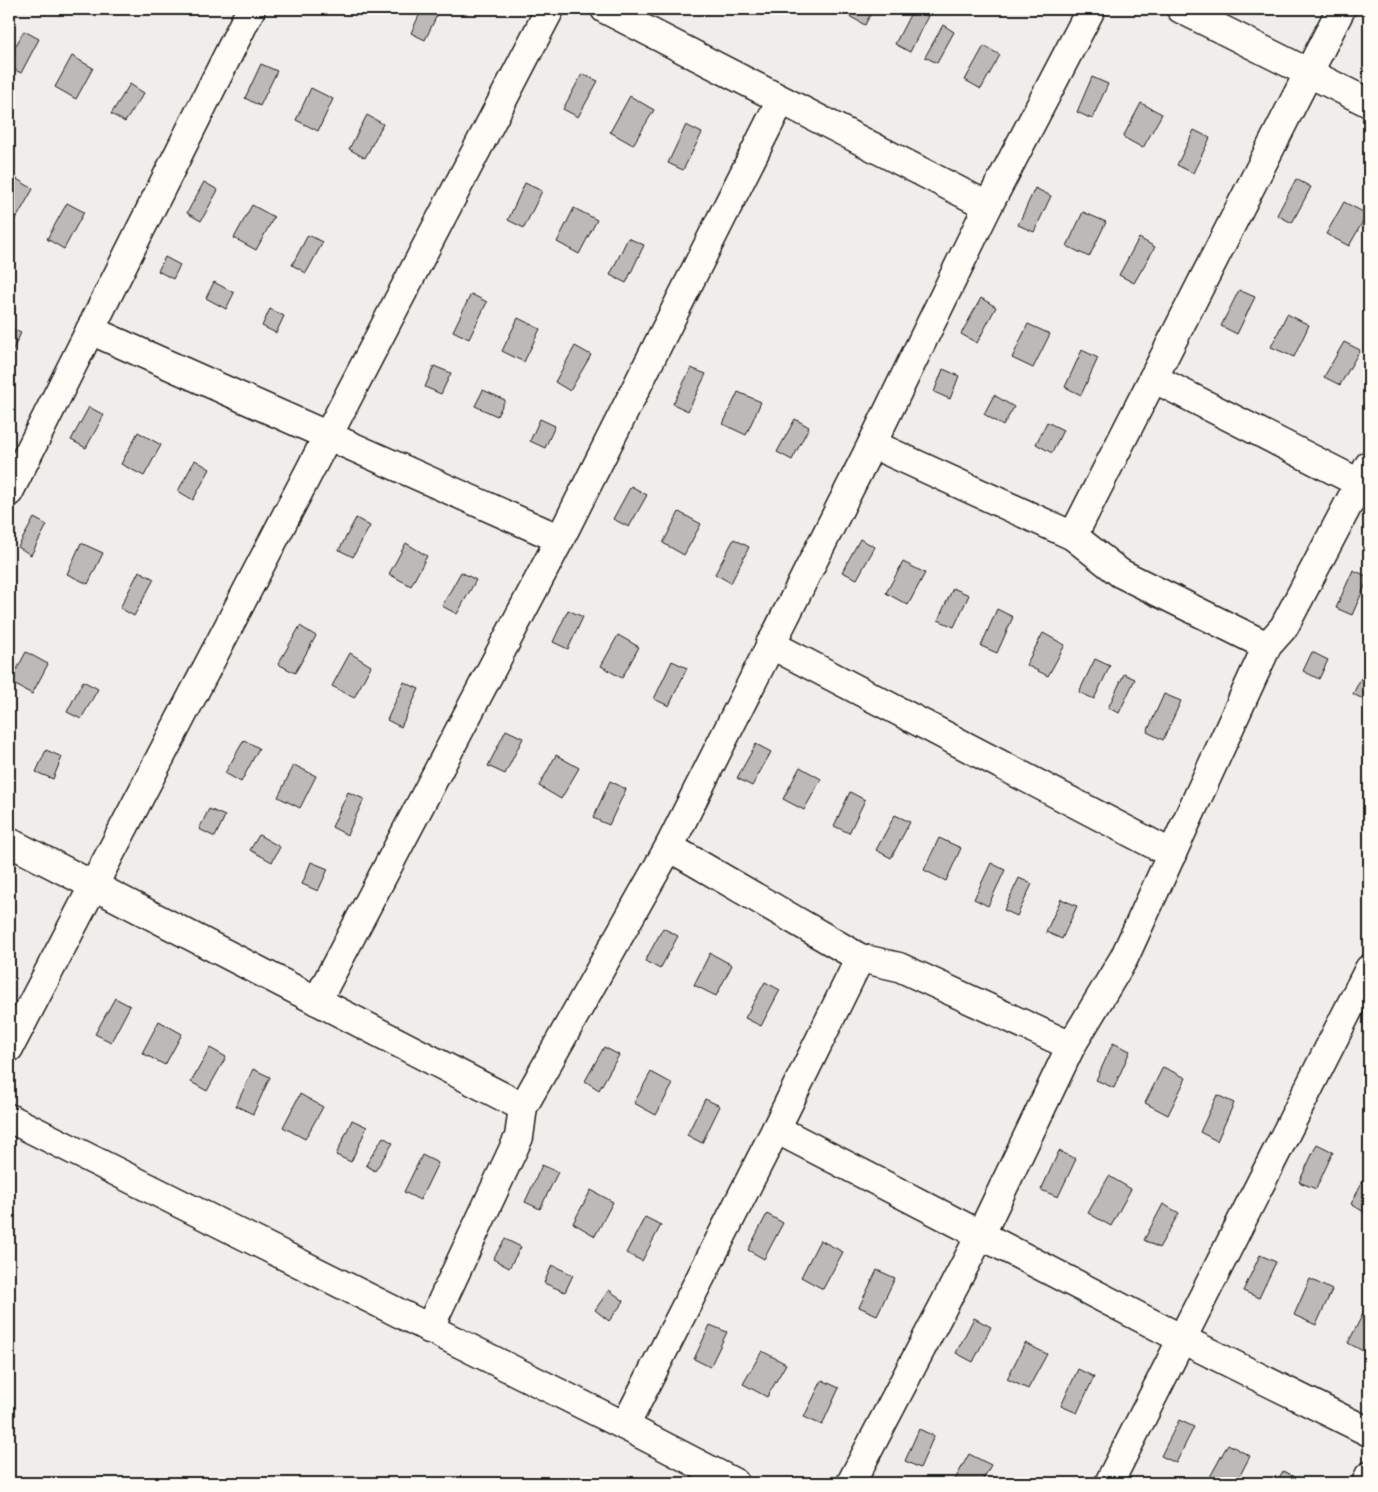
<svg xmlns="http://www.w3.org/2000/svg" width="1378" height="1492" font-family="'Comic Neue',sans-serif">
<rect width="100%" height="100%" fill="#f0eeea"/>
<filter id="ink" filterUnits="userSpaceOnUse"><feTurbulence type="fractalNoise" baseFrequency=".02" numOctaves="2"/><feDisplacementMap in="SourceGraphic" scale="10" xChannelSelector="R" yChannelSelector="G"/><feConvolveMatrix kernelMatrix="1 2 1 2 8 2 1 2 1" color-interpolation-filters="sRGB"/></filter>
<g filter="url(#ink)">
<!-- building -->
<g fill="#bbbab6" stroke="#1c1c1c">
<path d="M422,9H440L425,40L411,33Z"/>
<path d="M844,9H873L865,25L842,12Z"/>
<path d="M913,9L928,16L910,52L895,44Z"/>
<path d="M943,25L954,32L937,63L925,57Z"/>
<path d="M24,31L39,39L21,73L9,67V58Z"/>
<path d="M984,46L1000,55L981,89L965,80Z"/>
<path d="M72,56L93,68L76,99L55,87Z"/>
<path d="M261,64L277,71L260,106L245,98Z"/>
<path d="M582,74L598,81L578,117L563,109Z"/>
<path d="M1092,77L1108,84L1092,119L1077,112Z"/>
<path d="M130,84L144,93L125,122L111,114Z"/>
<path d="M311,88L333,99L318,131L296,120Z"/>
<path d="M630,96L654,110L633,145L610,132Z"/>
<path d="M1141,103L1162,114L1143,148L1123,137Z"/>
<path d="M367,115L383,124L365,158L349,149Z"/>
<path d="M686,125L702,133L683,170L668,163Z"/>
<path d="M1194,130L1210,138L1193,173L1177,165Z"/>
<path d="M12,176L33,189L16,219L9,215V182Z"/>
<path d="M1296,179L1311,187L1292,223L1277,215Z"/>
<path d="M204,182L218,190L201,221L187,213Z"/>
<path d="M525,183L542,191L524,228L508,220Z"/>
<path d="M1035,188L1051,196L1034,232L1018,225Z"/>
<path d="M1344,202L1367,214L1349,246L1326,234Z"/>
<path d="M67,203L84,212L64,249L47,239Z"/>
<path d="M252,205L274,217L256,250L234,238Z"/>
<path d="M574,208L597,220L579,254L557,242Z"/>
<path d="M1083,212L1106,222L1089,257L1067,246Z"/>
<path d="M308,235L323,242L306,273L292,265Z"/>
<path d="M628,238L644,245L626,283L610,275Z"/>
<path d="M1139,238L1155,247L1134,283L1119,275Z"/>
<path d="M165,257L180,265L173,279L158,271Z"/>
<path d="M214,282L234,293L226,309L206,298Z"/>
<path d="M1239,290L1255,297L1237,334L1221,326Z"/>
<path d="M471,294L487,302L469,339L453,331Z"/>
<path d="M981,298L996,307L977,343L961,334Z"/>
<path d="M270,309L284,316L276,333L262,326Z"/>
<path d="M1287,314L1309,325L1294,357L1271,347Z"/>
<path d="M518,318L540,329L524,362L502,351Z"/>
<path d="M1028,324L1050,334L1033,368L1012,358Z"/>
<path d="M9,327L21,333L9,358Z"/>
<path d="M1344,342L1360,350L1340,385L1324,377Z"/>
<path d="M575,346L591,355L570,391L555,382Z"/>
<path d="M1082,350L1098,358L1081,395L1065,387Z"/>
<path d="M434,366L451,373L441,394L425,387Z"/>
<path d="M691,368L706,374L688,411L673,404Z"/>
<path d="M943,369L959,376L950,399L934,392Z"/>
<path d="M483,390L505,400L497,416L475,406Z"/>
<path d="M738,392L761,402L746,435L723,424Z"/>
<path d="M994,395L1014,407L1003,426L984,414Z"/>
<path d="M89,407L104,415L86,448L71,440Z"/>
<path d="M540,419L555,426L545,448L530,441Z"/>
<path d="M795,419L809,427L792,460L777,452Z"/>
<path d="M1047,422L1063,430L1052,453L1036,444Z"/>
<path d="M138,432L161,445L144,476L121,464Z"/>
<path d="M195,460L210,469L193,500L178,491Z"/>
<path d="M631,486L647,495L629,527L613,519Z"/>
<path d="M679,512L701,524L684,555L663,543Z"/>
<path d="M34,518L47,525L31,555L18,547Z"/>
<path d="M356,518L370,526L353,557L339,550Z"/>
<path d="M734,539L749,547L731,583L715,574Z"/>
<path d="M860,539L875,547L857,579L842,572Z"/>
<path d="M81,543L103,553L88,584L67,574Z"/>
<path d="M406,543L427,556L411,586L389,574Z"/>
<path d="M903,562L925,573L908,605L886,593Z"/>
<path d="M1353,570L1369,577L1352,615L1336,608Z"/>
<path d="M139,571L154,579L134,616L120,608Z"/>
<path d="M461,572L476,580L457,614L442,606Z"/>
<path d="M953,588L969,595L954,627L938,620Z"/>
<path d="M997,609L1013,617L997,653L981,646Z"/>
<path d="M568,610L583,617L568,649L553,642Z"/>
<path d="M300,626L316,636L295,673L278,664Z"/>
<path d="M1043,633L1065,645L1048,676L1026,665Z"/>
<path d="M618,635L639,647L622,678L601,666Z"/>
<path d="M26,652L48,664L32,694L10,682Z"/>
<path d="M1312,652L1328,660L1319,679L1303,671Z"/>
<path d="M350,653L371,666L354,698L332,686Z"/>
<path d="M1095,659L1110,666L1094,699L1079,692Z"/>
<path d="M672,661L687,668L669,706L654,699Z"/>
<path d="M1124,674L1135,679L1119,713L1108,708Z"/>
<path d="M1361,678L1369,682V702L1353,694Z"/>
<path d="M83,681L98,689L81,719L67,712Z"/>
<path d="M404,682L419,689L401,727L387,720Z"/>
<path d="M1164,694L1181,701L1163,740L1147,732Z"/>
<path d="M506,730L523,738L505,774L488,766Z"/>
<path d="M244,740L259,748L241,782L225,773Z"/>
<path d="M756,744L771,752L752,786L737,778Z"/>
<path d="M46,750L62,757L53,779L36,772Z"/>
<path d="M556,755L579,768L561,799L539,786Z"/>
<path d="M294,765L316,776L300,808L278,797Z"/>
<path d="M800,767L821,779L804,810L783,799Z"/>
<path d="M610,781L626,789L609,825L593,818Z"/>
<path d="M348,792L364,799L347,835L332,827Z"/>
<path d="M850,792L865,800L849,833L834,826Z"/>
<path d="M209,809L225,816L215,837L199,829Z"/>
<path d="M895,815L910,822L891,858L876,850Z"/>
<path d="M259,835L280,847L272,862L250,850Z"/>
<path d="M939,838L961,848L946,881L924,870Z"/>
<path d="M311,862L328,869L318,891L302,884Z"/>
<path d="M991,863L1005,870L988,906L974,899Z"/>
<path d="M1019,878L1032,884L1017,916L1004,910Z"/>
<path d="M1061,899L1077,906L1062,939L1046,932Z"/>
<path d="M663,928L678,936L660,969L645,961Z"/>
<path d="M710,953L732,965L716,996L694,985Z"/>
<path d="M765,982L780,990L761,1026L745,1018Z"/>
<path d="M115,998L130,1006L111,1042L95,1034Z"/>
<path d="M159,1021L182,1034L165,1065L142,1053Z"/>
<path d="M1113,1043L1130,1051L1114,1088L1096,1080Z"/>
<path d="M604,1047L619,1055L599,1090L585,1081Z"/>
<path d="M210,1048L226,1057L207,1091L191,1082Z"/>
<path d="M1163,1067L1186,1078L1168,1115L1145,1103Z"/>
<path d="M253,1069L270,1077L253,1114L236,1106Z"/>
<path d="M651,1072L673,1084L656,1115L634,1103Z"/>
<path d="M300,1094L323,1107L305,1139L283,1127Z"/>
<path d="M1217,1095L1234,1103L1217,1141L1200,1132Z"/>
<path d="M705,1099L720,1106L702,1143L687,1135Z"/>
<path d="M352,1120L367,1127L351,1162L336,1155Z"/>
<path d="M383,1137L393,1143L375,1171L366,1165Z"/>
<path d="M1317,1144L1333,1152L1316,1189L1299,1182Z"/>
<path d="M1059,1151L1076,1159L1058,1197L1041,1190Z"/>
<path d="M422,1155L438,1163L420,1200L404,1192Z"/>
<path d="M542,1165L558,1172L540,1209L525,1202Z"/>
<path d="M1369,1170V1215L1351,1204Z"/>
<path d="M1109,1176L1131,1189L1111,1226L1088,1213Z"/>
<path d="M591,1190L613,1202L595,1236L573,1223Z"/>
<path d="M1163,1204L1179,1213L1159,1248L1144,1240Z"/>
<path d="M767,1214L783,1223L764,1259L748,1250Z"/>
<path d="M645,1217L661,1225L642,1261L626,1253Z"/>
<path d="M505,1239L521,1247L509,1268L493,1259Z"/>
<path d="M820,1240L843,1252L823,1289L801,1277Z"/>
<path d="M1260,1255L1276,1262L1259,1298L1243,1291Z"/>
<path d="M552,1265L573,1275L565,1292L544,1283Z"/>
<path d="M877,1270L895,1278L877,1315L859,1307Z"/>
<path d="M1310,1279L1332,1290L1316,1325L1294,1315Z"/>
<path d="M609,1290L624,1301L609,1321L595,1310Z"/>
<path d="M1366,1308L1369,1309V1339L1363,1351L1348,1343Z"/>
<path d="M974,1318L991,1327L973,1362L956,1353Z"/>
<path d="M710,1325L727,1332L710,1367L694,1359Z"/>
<path d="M1025,1343L1047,1354L1028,1389L1007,1379Z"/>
<path d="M762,1351L786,1364L767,1397L743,1384Z"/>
<path d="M1078,1369L1094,1377L1077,1413L1061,1406Z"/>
<path d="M822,1380L839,1388L822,1425L804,1417Z"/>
<path d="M1179,1420L1194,1427L1176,1463L1161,1456Z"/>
<path d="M919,1429L934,1436L920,1468L905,1461Z"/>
<path d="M1228,1444L1250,1456L1236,1483H1220L1210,1477Z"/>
<path d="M969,1454L991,1465L981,1483H953Z"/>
<path d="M1283,1471L1298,1479L1296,1483H1276Z"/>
</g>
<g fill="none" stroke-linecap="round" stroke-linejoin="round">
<defs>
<g id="minor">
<path d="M605,9L988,206"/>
<path d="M1181,9L1369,103"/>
<path d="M90,330L560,539"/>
<path d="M1153,378L1369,488"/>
<path d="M872,444L1073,536L1120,573L1267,646"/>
<path d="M9,492L251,9"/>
<path d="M1073,536L1341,9"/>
<path d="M770,644L1172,854"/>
<path d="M9,842L523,1107"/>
<path d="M669,847L860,958L899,967L1071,1046"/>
<path d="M317,1001L560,539L781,100"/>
<path d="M9,1048L550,9"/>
<path d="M9,1118L625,1426L735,1483"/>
<path d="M776,1129L1182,1339L1369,1432"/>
<path d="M429,1329L519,1137L523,1107L669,847L872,444L988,206L1091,9"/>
<path d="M625,1426L776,1129L860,958"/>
<path d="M851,1483L981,1234L1071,1046L1124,958L1267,646L1284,627L1369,465"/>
<path d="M1109,1483L1369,969"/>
<path d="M1366,1483L1369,1476"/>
</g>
</defs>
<!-- minor casing -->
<use href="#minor" stroke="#1c1c1c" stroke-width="31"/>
<!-- minor -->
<use href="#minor" stroke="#fdfcf7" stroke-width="28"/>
</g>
</g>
<!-- margin -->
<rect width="1378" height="1492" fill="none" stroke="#fdfcf7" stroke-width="30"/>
<rect x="15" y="15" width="1348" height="1462" fill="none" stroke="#1c1c1c" stroke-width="2" filter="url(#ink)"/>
</svg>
